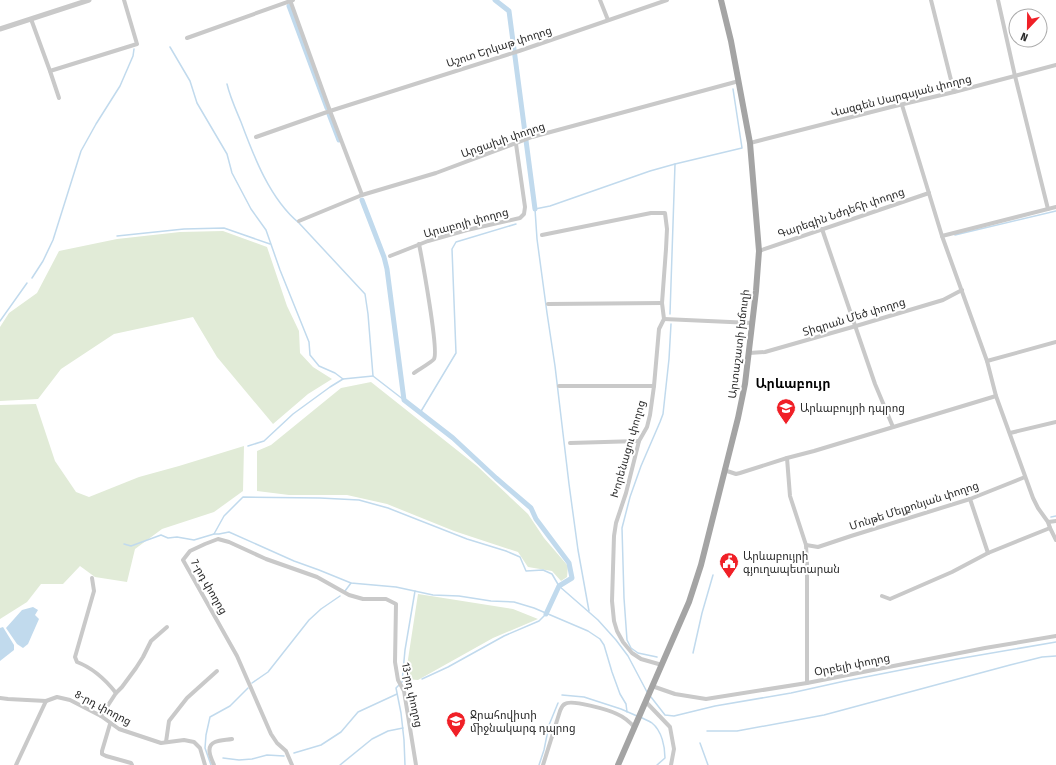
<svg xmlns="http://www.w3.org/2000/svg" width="1056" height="765" font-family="'Fira Sans Condensed','Noto Sans Armenian',sans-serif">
<rect width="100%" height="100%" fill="#fff"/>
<!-- green -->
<g fill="#e1ebd7">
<path d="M223,231L267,247L287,306L299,331L300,353L313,367L332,379L308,394L273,424L217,357L193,317L114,334L61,369L38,399L0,401V327L9,313L37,293L59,251L117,239L180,232Z"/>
<path d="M371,382L477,466L528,514L544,538L568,566L567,577L561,581L552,571L528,567L518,552L454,531L387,504L347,495H289L257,491V451L271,445L341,388Z"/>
<path d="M36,404L55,461L76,492L89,497L139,477L179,466L244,446L243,491L214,512L162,529L135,549L127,582L95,577L80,566L63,584H41L27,602L0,619V405Z"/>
<path d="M418,594L513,609L538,619L493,638L418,680L405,679Z"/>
</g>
<!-- water -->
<g fill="#c1daed">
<path d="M33,607L38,610L35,615L39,619L28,644L23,648L17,644L6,628L22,610Z"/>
<path d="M3,627L14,645V650L0,661V628Z"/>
</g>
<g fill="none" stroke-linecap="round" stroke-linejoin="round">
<!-- stream -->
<g stroke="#c1daed" stroke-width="1.5">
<path d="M170,47L190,81L197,103L227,154L232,173L251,209L266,230L280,270L309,342L310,355L319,366L335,373L343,379L373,376"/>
<path d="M227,84C230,97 236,110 241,122C254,157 270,199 299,223L365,294L368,314L373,376L404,400"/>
<path d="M955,235L1056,211"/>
<path d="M117,236L184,229L224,228L270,244"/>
<path d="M32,278L43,261L53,240L81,151L96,124L120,86L133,56L134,49"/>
<path d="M670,314L675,164"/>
<path d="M0,321L27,283"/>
<path d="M420,413L456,353L452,249L456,242L516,224"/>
<path d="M248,446L264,441L293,414L330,387L343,379"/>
<path d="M1051,517L1056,516"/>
<path d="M214,534L224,516L243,497L320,498L359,500L388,508L467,539L506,551L520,557L526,571L543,570L552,574L559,586L598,620L616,640L628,656L647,692"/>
<path d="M124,544L131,546L161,535L168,538L177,537L194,540L214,534H219L229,532L294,561L319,570L351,583L396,587L433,595L459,596L491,601L514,602L534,608L588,631L600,639L604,645L612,672L620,694L626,704L627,712"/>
<path d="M345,591L351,583"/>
<path d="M589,611L578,550L569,484L555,366L547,313L537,239L535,209L550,206L650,171L675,164L742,148L733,89"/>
<path d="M693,653L702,613L713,575"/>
<path d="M657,657L638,653L631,648L627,640L624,598L622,528L630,497L641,466L660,422L663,414L669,359L671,324"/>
<path d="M422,679L448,667L504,636L539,621L546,614"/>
<path d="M252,683L268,672L309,620L321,609L340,596"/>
<path d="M562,695L584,697L621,709L637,716"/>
<path d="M651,697L665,715L674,716L715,706L791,693L845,681L957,659L1056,642"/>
<path d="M640,717C644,719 649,721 652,723C662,731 665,747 665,758L657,765"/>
<path d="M707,731H737L824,715L1010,665L1042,657L1056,656"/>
<path d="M700,743L708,765"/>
<path d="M294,753L321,745L341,732L358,712L397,694"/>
<path d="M223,758L239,760L252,759L267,755L284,756"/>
<path d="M211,765L205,748L206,735L210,717L230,706L248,688"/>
<path d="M340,765L372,739L388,731L403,728"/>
<path d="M405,765L404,740L401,713L396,688L402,682L405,650L415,591"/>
<path d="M539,765L544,750L549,725L558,703"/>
</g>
<!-- canal -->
<g stroke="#c1daed" stroke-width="5">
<path d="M495,0L509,11L535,209"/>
<path d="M289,6L327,108"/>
<path d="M329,114L339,140"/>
<path d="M362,200L384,257L387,269L404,400L453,438L496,478L531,508L536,519L569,563L572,578L559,586L546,614"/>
</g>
<!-- minor -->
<g stroke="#c9c9c9" stroke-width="4">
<path d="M290,0L330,111L362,195"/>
<path d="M600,0L608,20"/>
<path d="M931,0L954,92"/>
<path d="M998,0L1015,76L1048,209"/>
<path d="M31,19L50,71L59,98"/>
<path d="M187,38L293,0"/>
<path d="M50,71L137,44L124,0"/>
<path d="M256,137L330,111L519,51L667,0"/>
<path d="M750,143L891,107L954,92L1056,65"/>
<path d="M299,221L362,195L436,173L532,137L739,81"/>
<path d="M822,229L875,384L893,427"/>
<path d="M542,235L651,213H665L667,229L666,249L662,303L664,319L659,329L654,386L650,415L647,427L639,441L626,493L616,523L614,536L612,601L614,621L617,631L623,642L632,653L641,659L662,665"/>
<path d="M942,236L1056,207"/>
<path d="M759,251L929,193"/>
<path d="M390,256L428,241L467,230L520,218L524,214L525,207L516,144"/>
<path d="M548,304L662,303"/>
<path d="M664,319L752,323"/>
<path d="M749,353L765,352L856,326L943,300L962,290"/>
<path d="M987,361L1056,342"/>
<path d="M414,373C418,370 432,362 434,359C439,351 422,259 419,244"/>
<path d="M559,386H654"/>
<path d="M1010,433L1056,422"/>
<path d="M570,443L639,441"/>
<path d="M787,458L790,496L806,545L807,564V683"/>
<path d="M724,470L736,474L740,473L787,458L814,451L996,396"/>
<path d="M970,499L988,553"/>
<path d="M1048,522L1056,521"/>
<path d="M1050,528L1056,540"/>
<path d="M806,545L818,547L851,536L970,499L1025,477"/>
<path d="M92,578L94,591L75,657L77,662C93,668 105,679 116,693"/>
<path d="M882,596L890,599L952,572L988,553L1050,528L1048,522L1038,508L1033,498L996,396L987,361L942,236L902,105"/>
<path d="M652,686L675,694L706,699L807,683L985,648L1056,636"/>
<path d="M0,698L8,699L46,701L57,697L70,700L101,716L119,729L161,743L184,740L194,742L200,748L205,765"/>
<path d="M646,702L670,727L674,749L671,765"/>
<path d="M101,716L116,693L122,687L136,668L143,657L151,641L167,627"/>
<path d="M110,724L102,751V754L106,756L131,763L132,765"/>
<path d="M166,742L169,721L187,698L217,671"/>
<path d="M16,765L46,701"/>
<path d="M214,765C211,758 205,746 215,742C220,740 227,740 232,739"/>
<path d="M292,765L286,751L277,743L271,734L237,656L183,560L190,551L205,544L218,539L229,542L266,559L317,577L349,595L363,599H386L396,604L395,662L398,680L404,691L416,765"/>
<path d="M543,765L560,711C561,709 562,705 565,704C571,699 609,710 617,714C624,717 630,722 635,728"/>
</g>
<!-- tertiary -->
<path stroke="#c9c9c9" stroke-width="5" d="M0,29L89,0"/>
<!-- primary -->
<path stroke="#a4a4a4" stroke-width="6" d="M618,765L689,602L701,565L738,418L745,384L756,291L759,251L750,143L731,41L721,0"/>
</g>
<!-- icons -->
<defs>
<symbol id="school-pin" viewBox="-11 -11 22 30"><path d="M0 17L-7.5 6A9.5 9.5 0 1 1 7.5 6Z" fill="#f02027" stroke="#fff"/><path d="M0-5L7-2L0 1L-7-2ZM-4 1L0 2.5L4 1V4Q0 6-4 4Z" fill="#fff"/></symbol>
<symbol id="civic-pin" viewBox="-11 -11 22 30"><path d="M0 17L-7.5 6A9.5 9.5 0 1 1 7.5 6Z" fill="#f02027" stroke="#fff"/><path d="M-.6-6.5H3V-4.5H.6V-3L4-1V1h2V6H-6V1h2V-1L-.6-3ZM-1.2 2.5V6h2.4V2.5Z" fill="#fff"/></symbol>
</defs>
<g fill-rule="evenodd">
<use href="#school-pin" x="775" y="397" width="22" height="30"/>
<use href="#civic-pin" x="718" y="551" width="22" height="30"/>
<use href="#school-pin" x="445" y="710" width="22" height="30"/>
</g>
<g text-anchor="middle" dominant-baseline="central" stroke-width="4" stroke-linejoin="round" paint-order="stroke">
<!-- street labels -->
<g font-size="11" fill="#2c2c2c" stroke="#fff">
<text transform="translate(499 47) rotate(-18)">Աշոտ Երկաթ փողոց</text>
<text transform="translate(901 96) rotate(-14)">Վազգեն Սարգսյան փողոց</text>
<text transform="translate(503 140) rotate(-19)">Արցախի փողոց</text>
<text transform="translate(841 213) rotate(-19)">Գարեգին Նժդեհի փողոց</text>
<text transform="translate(466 223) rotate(-15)">Արաբոյի փողոց</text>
<text transform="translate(854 317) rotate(-17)">Տիգրան Մեծ փողոց</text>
<text transform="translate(739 344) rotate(-83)">Արտաշատի խճուղի</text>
<text transform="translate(628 449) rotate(-74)">Խորենացու փողոց</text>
<text transform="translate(914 506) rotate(-18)">Մոնթե Մելքոնյան փողոց</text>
<text transform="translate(209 587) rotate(60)">7-րդ փողոց</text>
<text transform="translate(852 665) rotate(-11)">Օրբելի փողոց</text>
<text transform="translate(412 695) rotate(78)">13-րդ փողոց</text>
<text transform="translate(103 708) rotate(28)">8-րդ փողոց</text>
</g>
<!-- poi labels -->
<g font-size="11" fill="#2c2c2c" stroke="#fff" text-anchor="start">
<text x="800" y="408">Արևաբույրի դպրոց</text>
<text x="743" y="556">Արևաբույրի<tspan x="743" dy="13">գյուղապետարան</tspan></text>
<text x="470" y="715">Ջրահովիտի<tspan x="470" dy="13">միջնակարգ դպրոց</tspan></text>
</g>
<!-- quarter labels -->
<g font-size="13" font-weight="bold" fill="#000" stroke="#fff">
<text x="793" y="383">Արևաբույր</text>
</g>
</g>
<!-- north arrow -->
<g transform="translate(1028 28) rotate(202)"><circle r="19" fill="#ffffff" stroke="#ababab"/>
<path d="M0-3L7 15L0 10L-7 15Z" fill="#f02027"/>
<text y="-6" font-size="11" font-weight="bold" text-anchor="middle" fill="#2c2c2c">N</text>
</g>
</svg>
